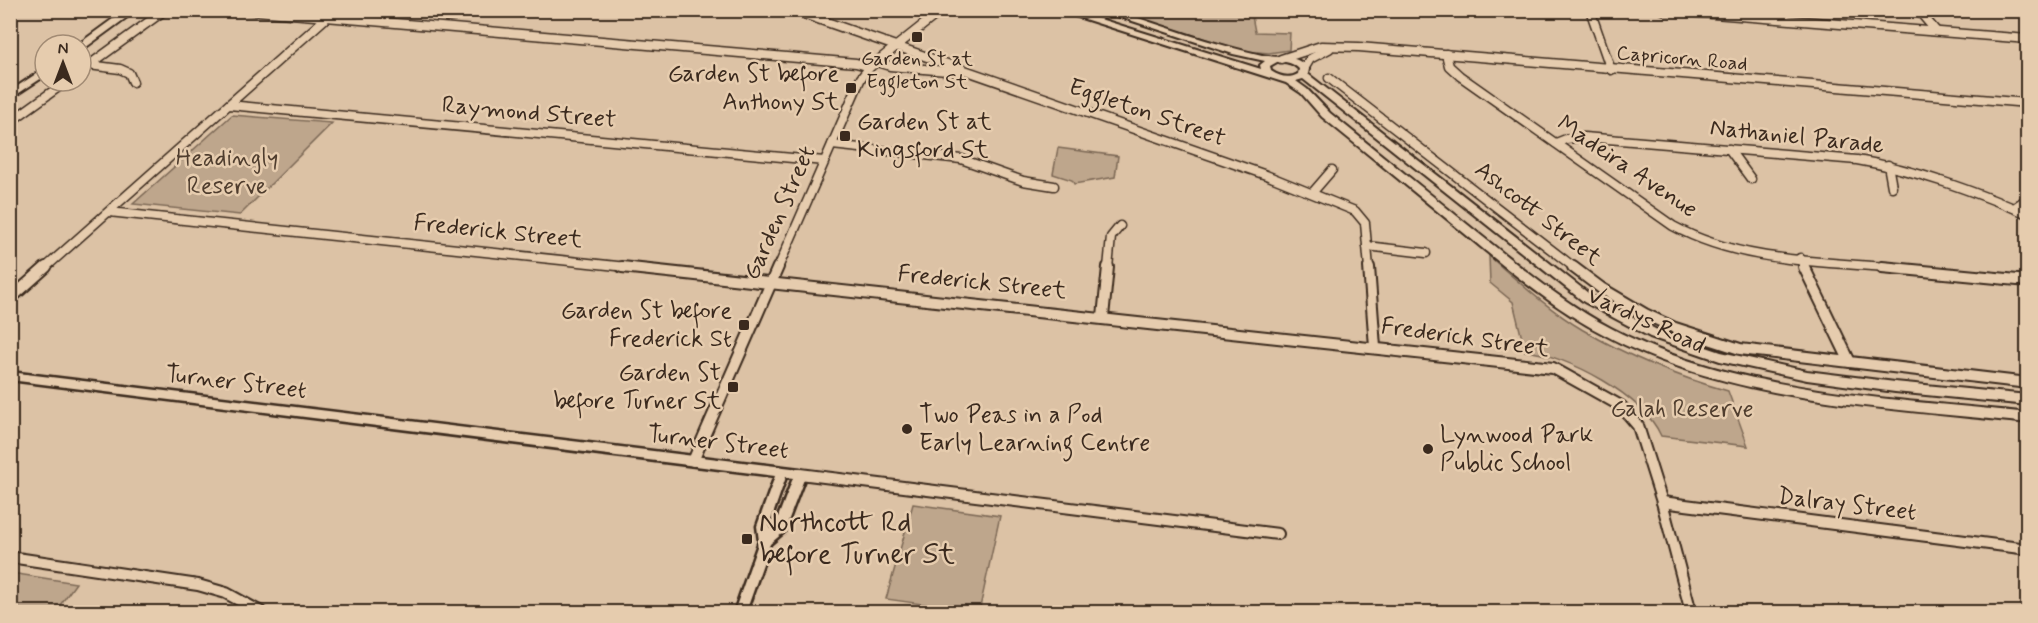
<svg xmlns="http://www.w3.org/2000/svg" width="2038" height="623" font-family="Mynerve,sans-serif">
<rect width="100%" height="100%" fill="#dcc2a5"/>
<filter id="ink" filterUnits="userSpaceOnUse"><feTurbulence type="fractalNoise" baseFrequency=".0167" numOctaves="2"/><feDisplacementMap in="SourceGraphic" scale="12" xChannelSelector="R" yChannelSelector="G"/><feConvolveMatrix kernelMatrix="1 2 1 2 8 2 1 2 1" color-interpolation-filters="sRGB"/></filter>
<g filter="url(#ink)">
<!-- green -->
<g fill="#bea68c" stroke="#7c6855" stroke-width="1.5">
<path d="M1115,11H1232L1252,16L1255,32L1290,33L1289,50L1269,53L1245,51Z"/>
<path d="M232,115L332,123L240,215L133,204Z"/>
<path d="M1058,148L1118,156L1115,177L1074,184L1072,180L1053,174Z"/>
<path d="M1489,256C1519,282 1549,310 1583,330C1629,357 1678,377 1728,391L1748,446L1661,436C1644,396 1567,355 1525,351L1513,302L1490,283Z"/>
<path d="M913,504L1000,516L979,612L886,599Z"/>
<path d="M10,573H11L76,583L55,612H11Z"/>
</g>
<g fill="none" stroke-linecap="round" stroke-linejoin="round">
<defs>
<g id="minor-far1">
<path d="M245,10L856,63L870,67"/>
<path d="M792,10L1266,175L1355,211L1365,223L1369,268"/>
<path d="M1590,10L1611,70"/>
<path d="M1663,10L2028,39"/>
<path d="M1918,10L1936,31"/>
<path d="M1446,54L1449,66L1460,76L1673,226C1741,263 1822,261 1898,268"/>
<path d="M1281,59L1321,46L1359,47L2028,103"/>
<path d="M877,62L890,66L958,72"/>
<path d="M89,65L120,69L129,73L133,82"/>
<path d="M1304,69L1310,59L1329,49"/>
<path d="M81,71L165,10"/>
<path d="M1329,78L1575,268"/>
<path d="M229,105L824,161"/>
<path d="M10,122L67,81"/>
<path d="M1556,143L1566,139L1584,137L1857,160C1917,170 1973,191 2028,214"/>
<path d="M832,145L961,159L1023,181L1054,186"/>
<path d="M1729,149L1751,179"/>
<path d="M1888,165L1892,187"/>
<path d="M1313,192L1332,170"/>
<path d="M2014,208L2028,198"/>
<path d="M109,212L636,268"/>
<path d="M1367,246L1426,253"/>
<path d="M1800,258L1805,268"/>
<path d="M45,268L335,10"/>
<path d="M778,268L861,78L870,67L942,10"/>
<path d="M1108,268L1111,237L1120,226"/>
</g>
<g id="minor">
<path d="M622,267L1553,368L1621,406L1638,426L1662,502L1691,612"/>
<path d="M1369,267L1375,347"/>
<path d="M1573,267L1601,288L1645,314L1675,328L1740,349L2028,383"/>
<path d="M1804,267L1850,362"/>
<path d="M1882,267L2028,281"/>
<path d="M10,299L46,267"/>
<path d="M1103,317L1108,267"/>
<path d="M693,461L778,267"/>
<path d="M800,474L1278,534"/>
<path d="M1662,502L2028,549"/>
<path d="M10,557L198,585L226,593L261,612"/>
</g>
<path id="tertiary" d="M10,372L800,469L804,471L806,474L784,532L770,544L746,612H734L759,541L757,526L775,476L10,380ZM786,477L793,478L775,525L770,529L769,526Z"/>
<path id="secondary" d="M1056,10H1071L1261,69L1260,65L1265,61L1233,54L1099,10H1114C1163,26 1212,44 1262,55C1279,59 1296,53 1309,69L1308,74L1592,296L1659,331L1721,352L1807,371L1895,382L2028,395V405L1895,392L1807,380L1720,361L1650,337L1584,302L1303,79L1296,81L1307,89L1330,113C1379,153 1429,193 1478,233C1521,267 1563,303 1611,328C1734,393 1891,398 2028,413V423C1886,407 1730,403 1603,334C1555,309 1512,273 1470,238C1421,198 1372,157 1322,117L1301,93L1286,83ZM1277,62C1286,61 1293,63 1299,69L1298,74C1289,79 1280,77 1271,71L1270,66Z"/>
<g id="primary">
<path d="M125,10H137L85,48L81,49V45H77Z"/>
<path d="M45,68V76L10,99V91Z"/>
</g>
</defs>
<!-- minor-far1 casing -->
<use href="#minor-far1" stroke="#3b2a1e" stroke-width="11"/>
<!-- minor casing -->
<use href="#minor" stroke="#3b2a1e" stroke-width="14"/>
<!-- tertiary casing -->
<use href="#tertiary" stroke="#3b2a1e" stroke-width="5"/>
<!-- secondary casing -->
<use href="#secondary" stroke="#3b2a1e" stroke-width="4"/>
<!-- primary casing -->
<use href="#primary" stroke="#3b2a1e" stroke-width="4"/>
<!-- minor-far1 -->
<use href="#minor-far1" stroke="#e6ccae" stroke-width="8"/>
<!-- minor -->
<use href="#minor" stroke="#e6ccae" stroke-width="10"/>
<!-- tertiary -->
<use href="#tertiary" fill="#e6ccae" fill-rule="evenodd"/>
<!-- secondary -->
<use href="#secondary" fill="#e6ccae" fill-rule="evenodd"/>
<!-- primary -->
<use href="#primary" fill="#e6ccae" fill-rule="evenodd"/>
</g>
</g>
<!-- markers -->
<g fill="#3b2a1e" stroke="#e6ccae" stroke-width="2">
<rect x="911" y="31" width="12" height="12" rx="3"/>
<rect x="845" y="82" width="12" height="12" rx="3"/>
<rect x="839" y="130" width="12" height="12" rx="3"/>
<rect x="738" y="319" width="12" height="12" rx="3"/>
<rect x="727" y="381" width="12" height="12" rx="3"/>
<circle cx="907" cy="429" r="6"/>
<circle cx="1428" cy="449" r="6"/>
<rect x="741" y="533" width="12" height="12" rx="3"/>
</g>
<g text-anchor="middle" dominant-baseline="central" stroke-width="5" stroke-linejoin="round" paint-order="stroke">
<!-- far-poi labels -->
<g font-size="20" fill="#3b2a1e" stroke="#e6ccae">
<text x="917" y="59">Garden St at<tspan x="917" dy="23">Eggleton St</tspan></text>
</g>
<!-- far-street labels -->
<g font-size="20" fill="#3b2a1e" stroke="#e6ccae">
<text transform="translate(1682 59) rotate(5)">Capricorn Road</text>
</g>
<!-- poi labels -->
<g font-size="24" fill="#3b2a1e" stroke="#e6ccae" text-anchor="end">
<text x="839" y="74">Garden St before<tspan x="839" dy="28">Anthony St</tspan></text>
<text x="857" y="122" text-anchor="start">Garden St at<tspan x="857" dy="28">Kingsford St</tspan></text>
<text x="732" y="311">Garden St before<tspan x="732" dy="28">Frederick St</tspan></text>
<text x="721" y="373">Garden St<tspan x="721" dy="28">before Turner St</tspan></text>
<text x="919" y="415" text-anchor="start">Two Peas in a Pod<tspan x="919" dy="28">Early Learning Centre</tspan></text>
<text x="1440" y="435" text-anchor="start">Lynwood Park<tspan x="1440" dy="28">Public School</tspan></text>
</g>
<!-- street labels -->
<g font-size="24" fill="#3b2a1e" stroke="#e6ccae">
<text transform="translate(529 113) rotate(5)">Raymond Street</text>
<text transform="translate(1147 113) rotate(19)">Eggleton Street</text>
<text transform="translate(1797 137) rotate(6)">Nathaniel Parade</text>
<text transform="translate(1627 167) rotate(34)">Madeira Avenue</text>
<text transform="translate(780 213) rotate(-66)">Garden Street</text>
<text transform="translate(1538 214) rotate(38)">Ashcott Street</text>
<text transform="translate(498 232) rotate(6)">Frederick Street</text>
<text transform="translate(982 283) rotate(6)">Frederick Street</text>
<text transform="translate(1646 321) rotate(25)">Vardys Road</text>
<text transform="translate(1465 338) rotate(8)">Frederick Street</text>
<text transform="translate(236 383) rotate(7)">Turner Street</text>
<text transform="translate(718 443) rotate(7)">Turner Street</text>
<text transform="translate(1847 505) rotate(7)">Dalray Street</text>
</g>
<!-- park labels -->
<g font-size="24" fill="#4f3d2e" stroke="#e6ccae">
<text x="227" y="158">Headingly<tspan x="227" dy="28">Reserve</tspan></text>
<text x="1682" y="409">Galah Reserve</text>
</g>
<!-- near-poi labels -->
<g font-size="28" fill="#3b2a1e" stroke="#e6ccae" text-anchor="start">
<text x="759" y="523">Northcott Rd<tspan x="759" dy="32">before Turner St</tspan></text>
</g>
</g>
<!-- margin -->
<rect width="2038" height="623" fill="none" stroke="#e6ccae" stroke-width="36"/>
<rect x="18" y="18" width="2002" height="587" fill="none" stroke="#3b2a1e" stroke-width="2" filter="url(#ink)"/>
<!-- north arrow -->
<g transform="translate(63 63)"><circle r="28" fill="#e6ccae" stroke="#a28b74" stroke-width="1.5"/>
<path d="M0-4.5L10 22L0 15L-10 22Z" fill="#3b2a1e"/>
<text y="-9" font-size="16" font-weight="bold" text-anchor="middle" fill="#3b2a1e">N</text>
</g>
</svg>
